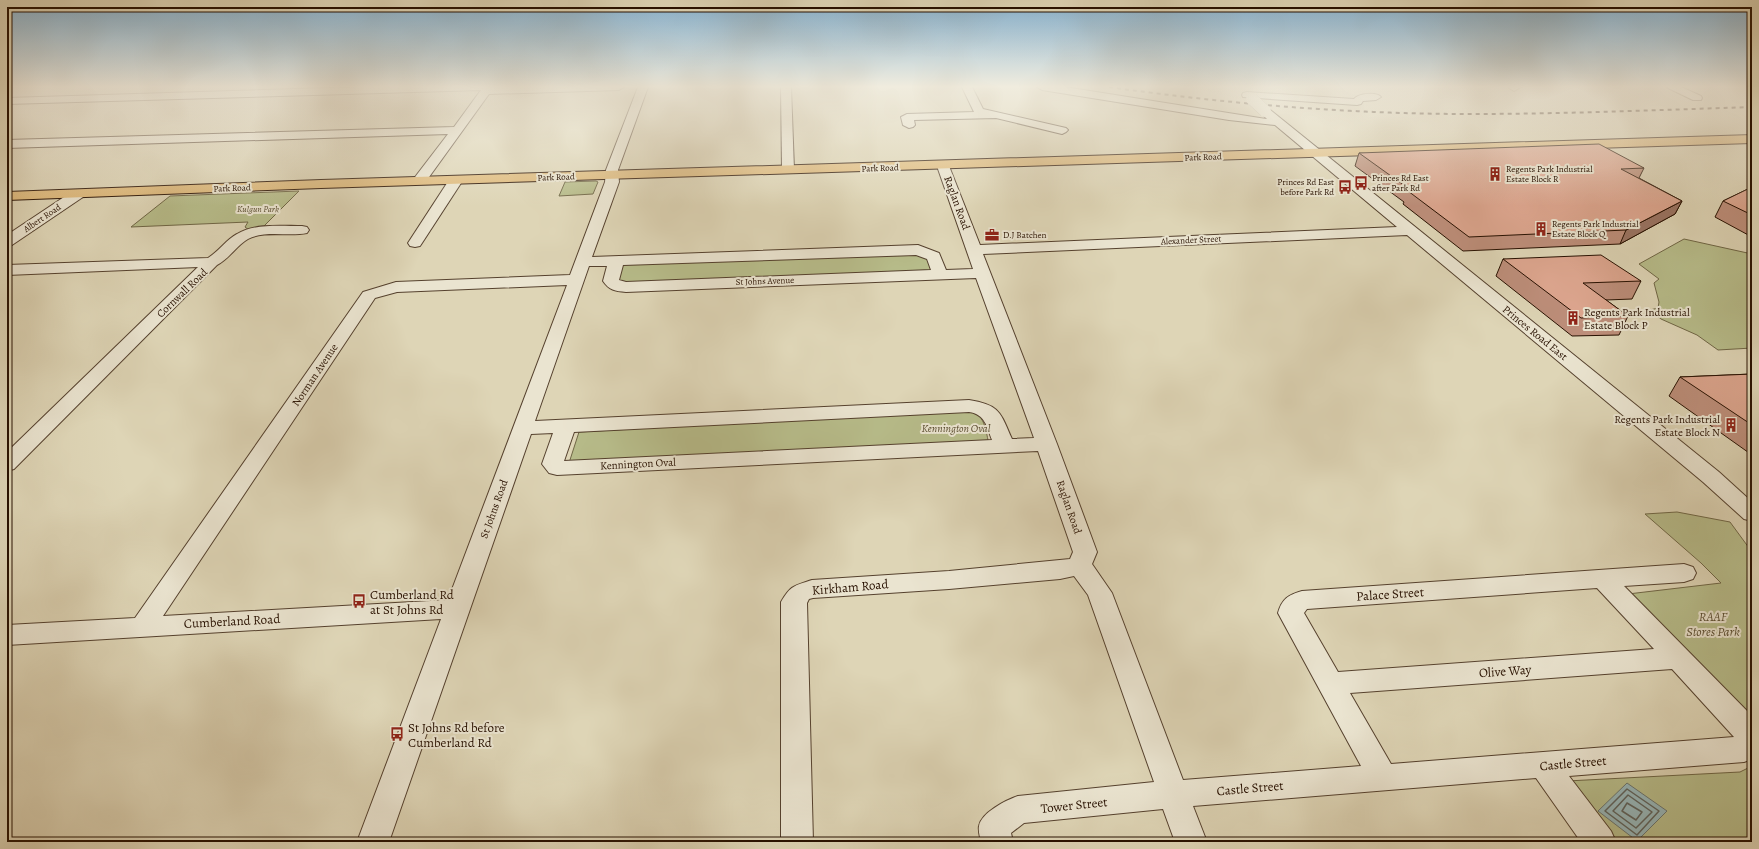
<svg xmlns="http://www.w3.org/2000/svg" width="1759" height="849" font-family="Alegreya,serif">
<rect width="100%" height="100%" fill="#ded5b6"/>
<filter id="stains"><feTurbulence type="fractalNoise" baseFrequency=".005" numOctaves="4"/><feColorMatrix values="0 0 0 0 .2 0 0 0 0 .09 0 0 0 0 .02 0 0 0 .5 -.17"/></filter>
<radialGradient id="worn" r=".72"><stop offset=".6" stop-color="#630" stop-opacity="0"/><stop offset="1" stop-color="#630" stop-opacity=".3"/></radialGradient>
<!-- green -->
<g fill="#b7bc8a" stroke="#6f6645">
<path d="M596,181L598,182L593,194L559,196L565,182Z"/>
<path d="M299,191L262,228L249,230L245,227L248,222L131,227L170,196Z"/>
<path d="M1684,239L1752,254V348L1718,350L1697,335L1661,319L1650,310L1658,308L1659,302L1654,283L1659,279L1639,264Z"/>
<path d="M916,253L929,259L933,272L628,283L619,280L620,267L627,264Z"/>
<path d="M970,410C984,416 985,426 988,440L984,443L569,463L579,432Z"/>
<path d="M1677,512L1730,522L1752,552V723L1628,594L1721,583L1701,563L1645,514Z"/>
<path d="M1752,766V842H1612L1567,781L1740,772Z"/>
</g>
<!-- water -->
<path fill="#97b6b8" stroke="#6a746e" d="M1627,783L1667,811L1637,841L1598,811Z"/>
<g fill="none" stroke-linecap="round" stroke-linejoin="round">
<!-- shore -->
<g stroke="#5f635c" stroke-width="1.5">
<path d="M1627,789L1659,811L1637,835L1605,811Z"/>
<path d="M1628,795L1652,812L1636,828L1613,811Z"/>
<path d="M1627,803L1642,812L1636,820L1622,811Z"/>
</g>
<defs>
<g id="minor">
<path d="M362,87H624L619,90L489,94L424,184H414L412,181L448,134L7,148V140L454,127L481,90L7,104V98Z"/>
<path d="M638,87H648L618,170L619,182L592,257L918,245L939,253L946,270L973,269L937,166L939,163H947L949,166L980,245L1397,227L1275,125L1229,120L1042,90L1037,87H1065L1266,119H1267L1259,111L1265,108L1269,109L1719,472L1752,502V521L1744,519L1703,482L1407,235L983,254L1057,444L1097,552L1092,564L1112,593L1183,780L1361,766L1278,613C1282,599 1288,595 1302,591L1684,564L1693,567L1696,573L1693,579L1684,582L1624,586L1752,716V759L1744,762L1569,776L1611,831L1616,842H1581L1536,778L1193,806L1207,842H1175L1163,809L1024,823L1011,833L1013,842H981C980,837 978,831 979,826C981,813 1006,800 1018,796L1154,782L1088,595L1074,576L1060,579L949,589L813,598L809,599L807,603L813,842H781V602C791,585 794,586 812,580L949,571L1070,559L1073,552L1038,451L557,475L549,473L542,464L553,433L531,434L389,842H357L441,619L7,645V625L135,618L363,292L396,282L570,275L605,182L606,170ZM916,255L927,259L931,270L626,282L619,280L623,265ZM589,266H607L603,281C609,290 615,291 626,292L976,278L1034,438L1012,439C1000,412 1000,405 969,400L535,421ZM567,285L448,600L163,616L375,298L397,292ZM969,412C985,414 987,427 992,440L564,461L574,432ZM1597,588L1654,649L1338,672L1304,613L1307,609ZM1672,669L1734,737L1391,764L1350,693Z"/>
<path d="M781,87H791L794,170L793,173H783L782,170Z"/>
<path d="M962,87H972L983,109L1066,128L1068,130L1066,132L1062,134L996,118L914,120L915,125L913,127L909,128L903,125L901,117L907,114L974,112Z"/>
<path d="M1521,87L1514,91L1509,88V87Z"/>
<path d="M1666,87H1681L1701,96L1702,98L1701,100H1693Z"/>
<path d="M1247,92L1354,99C1359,93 1377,92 1381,97L1376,100L1363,101L1361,104L1357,105L1243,97L1242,95L1243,93Z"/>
<path d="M456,176L461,177L463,180L422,243L420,246L415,247L410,246L408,243L451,177Z"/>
<path d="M78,190L83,191L85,194L83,197L12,245L7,246V235L73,191Z"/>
<path d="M302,226L307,227L309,230L307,233C290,237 264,230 248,239C236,246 229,259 217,265L14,469L7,471V452L198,267L7,275V265L208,258C219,251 226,240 237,234C255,223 282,226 302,226Z"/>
</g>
<path id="major" d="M1752,135V143L321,188L7,200V192L321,180Z"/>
</defs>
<!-- minor casing -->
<use href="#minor" stroke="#55412e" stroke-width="2"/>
<!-- major casing -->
<use href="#major" stroke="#271000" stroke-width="2"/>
<!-- minor -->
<use href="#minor" fill="#eae4d0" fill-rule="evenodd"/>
<!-- major -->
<use href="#major" fill="#dfba7b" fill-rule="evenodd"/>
<!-- rail -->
<path stroke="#271000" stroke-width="2" stroke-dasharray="4 4" stroke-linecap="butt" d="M1109,87C1229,104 1349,114 1470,114C1564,114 1658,110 1752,107"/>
<defs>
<path id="minor-bridge" d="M1252,99L1265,111"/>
</defs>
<!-- minor-bridge casing -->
<use href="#minor-bridge" stroke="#55412e" stroke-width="12" stroke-linecap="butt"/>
<!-- minor-bridge -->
<use href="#minor-bridge" stroke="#eae4d0" stroke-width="12"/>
</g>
<!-- wall -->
<g fill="#bd8e7a" stroke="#271000">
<path d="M1359,153L1644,168L1639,178L1682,201L1675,214L1620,244L1463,251L1403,204L1404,202L1355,166Z"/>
<path d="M1752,187V237L1715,217L1723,201Z"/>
<path d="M1503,259L1641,281L1632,299L1606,300L1628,316L1619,335L1572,336L1496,276Z"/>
<path d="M1752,374V455L1669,396L1680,377Z"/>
</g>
<!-- shaded-wall -->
<path fill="#9a7463" stroke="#271000" d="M1682,201L1675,214L1620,244L1626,230Z"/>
<!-- building -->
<g fill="#dca58e" stroke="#271000">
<path d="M1599,144L1644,168L1621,169L1682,201L1626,230L1469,237L1408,191H1412L1359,153Z"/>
<path d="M1752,187V215L1723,201Z"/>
<path d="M1601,255L1641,281L1583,283L1628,316L1581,318L1503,259Z"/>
<path d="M1752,374V425L1680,377Z"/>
</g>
<!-- sky -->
<linearGradient id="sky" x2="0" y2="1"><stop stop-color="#87b5d5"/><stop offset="0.42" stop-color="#f0ecde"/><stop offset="1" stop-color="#f0ecde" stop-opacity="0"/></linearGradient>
<rect width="1759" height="206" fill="url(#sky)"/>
<!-- icons -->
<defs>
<symbol id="building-bare" viewBox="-9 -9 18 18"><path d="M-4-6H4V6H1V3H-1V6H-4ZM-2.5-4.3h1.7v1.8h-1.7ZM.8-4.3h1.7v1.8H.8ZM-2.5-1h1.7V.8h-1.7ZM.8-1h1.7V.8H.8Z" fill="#8f2418" stroke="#eae4d0" stroke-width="2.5" paint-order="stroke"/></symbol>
<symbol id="bus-bare" viewBox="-9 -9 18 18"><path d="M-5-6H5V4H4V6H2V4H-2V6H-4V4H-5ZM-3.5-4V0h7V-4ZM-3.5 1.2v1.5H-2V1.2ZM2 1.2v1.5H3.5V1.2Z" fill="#8f2418" stroke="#eae4d0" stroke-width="2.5" paint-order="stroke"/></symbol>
<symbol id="office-bare" viewBox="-9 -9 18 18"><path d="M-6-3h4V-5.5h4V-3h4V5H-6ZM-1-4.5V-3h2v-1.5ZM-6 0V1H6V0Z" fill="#8f2418" stroke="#eae4d0" stroke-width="2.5" paint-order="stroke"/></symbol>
</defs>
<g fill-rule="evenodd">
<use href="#building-bare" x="1485" y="164" width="20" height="20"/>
<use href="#bus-bare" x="1351" y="173" width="20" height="20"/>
<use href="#bus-bare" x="1335" y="177" width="20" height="20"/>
<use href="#building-bare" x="1531" y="219" width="20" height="20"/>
<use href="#office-bare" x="982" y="225" width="20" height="20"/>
<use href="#building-bare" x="1563" y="308" width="20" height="20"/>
<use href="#building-bare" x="1721" y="415" width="20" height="20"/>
<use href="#bus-bare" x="349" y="591" width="20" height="20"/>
<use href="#bus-bare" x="387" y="724" width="20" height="20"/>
</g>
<g text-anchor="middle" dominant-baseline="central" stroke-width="4" stroke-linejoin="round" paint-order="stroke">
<!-- far-street labels -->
<g font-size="9" fill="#271000" stroke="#eae4d0">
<text transform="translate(1203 157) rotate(-2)">Park Road</text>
<text transform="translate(880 168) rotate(-2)">Park Road</text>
<text transform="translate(556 177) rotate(-2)">Park Road</text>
<text transform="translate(232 188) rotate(-2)">Park Road</text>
<text transform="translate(42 218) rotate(-34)">Albert Road</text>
<text transform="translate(1191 240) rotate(-3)">Alexander Street</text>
<text transform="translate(765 281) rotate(-2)">St Johns Avenue</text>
</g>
<!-- far-poi labels -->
<g font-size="9" fill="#271000" stroke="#eae4d0" text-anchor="start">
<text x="1506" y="169">Regents Park Industrial<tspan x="1506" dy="10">Estate Block R</tspan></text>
<text x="1372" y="178">Princes Rd East<tspan x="1372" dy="10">after Park Rd</tspan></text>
<text x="1334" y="182" text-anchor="end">Princes Rd East<tspan x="1334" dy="10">before Park Rd</tspan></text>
<text x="1552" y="224">Regents Park Industrial<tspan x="1552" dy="10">Estate Block Q</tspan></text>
<text x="1003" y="235">D.J Batchen</text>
</g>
<!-- far-park labels -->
<g font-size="9" font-style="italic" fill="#594c30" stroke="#eae4d0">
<text x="258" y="209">Kulgun Park</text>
</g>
<!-- street labels -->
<g font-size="11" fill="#271000" stroke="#eae4d0">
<text transform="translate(957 203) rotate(70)">Raglan Road</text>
<text transform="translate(182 293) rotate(-44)">Cornwall Road</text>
<text transform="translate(1535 333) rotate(39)">Princes Road East</text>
<text transform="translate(315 375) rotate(-56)">Norman Avenue</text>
<text transform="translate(638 464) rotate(-3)">Kennington Oval</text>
<text transform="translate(1069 507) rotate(71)">Raglan Road</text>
<text transform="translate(494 509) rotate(-70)">St Johns Road</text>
</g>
<!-- poi labels -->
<g font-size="11" fill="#271000" stroke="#eae4d0" text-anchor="start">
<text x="1584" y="312">Regents Park Industrial<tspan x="1584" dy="13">Estate Block P</tspan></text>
<text x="1720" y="419" text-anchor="end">Regents Park Industrial<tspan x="1720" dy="13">Estate Block N</tspan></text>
</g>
<!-- park labels -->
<g font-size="11" font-style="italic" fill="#594c30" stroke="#eae4d0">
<text x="956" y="428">Kennington Oval</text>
</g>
<!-- near-street labels -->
<g font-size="13" fill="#271000" stroke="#eae4d0">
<text transform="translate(850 587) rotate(-5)">Kirkham Road</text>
<text transform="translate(1390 594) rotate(-4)">Palace Street</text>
<text transform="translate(232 621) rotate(-3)">Cumberland Road</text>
<text transform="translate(1505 671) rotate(-4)">Olive Way</text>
<text transform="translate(1573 763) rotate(-5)">Castle Street</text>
<text transform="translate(1250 788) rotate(-5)">Castle Street</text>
<text transform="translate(1074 805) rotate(-6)">Tower Street</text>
</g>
<!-- near-poi labels -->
<g font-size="13" fill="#271000" stroke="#eae4d0" text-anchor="start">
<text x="370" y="594">Cumberland Rd<tspan x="370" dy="15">at St Johns Rd</tspan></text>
<text x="408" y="727">St Johns Rd before<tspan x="408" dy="15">Cumberland Rd</tspan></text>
</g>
<!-- near-park labels -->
<g font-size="13" font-style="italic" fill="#594c30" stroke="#eae4d0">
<text x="1713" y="616">RAAF<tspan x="1713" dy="15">Stores Park</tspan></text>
</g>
</g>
<!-- margin -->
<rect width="1759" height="849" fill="none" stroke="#ded5b6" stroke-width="24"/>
<rect x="8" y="8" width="1743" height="833" fill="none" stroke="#271000" stroke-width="2"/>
<rect x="12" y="12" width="1735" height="825" fill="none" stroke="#271000"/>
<rect width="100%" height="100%" filter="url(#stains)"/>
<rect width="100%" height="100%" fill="url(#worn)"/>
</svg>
